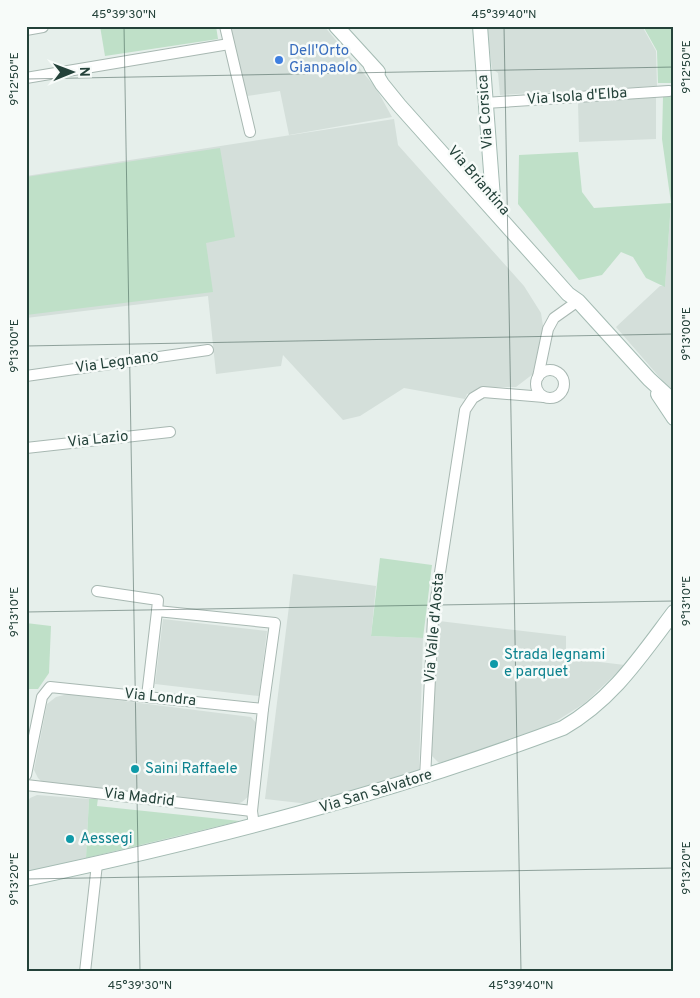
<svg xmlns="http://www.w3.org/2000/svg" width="700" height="998" font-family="Overpass,sans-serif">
<rect width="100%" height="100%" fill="#e6efeb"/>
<!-- built -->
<g fill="#d4dfda">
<path d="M230,26H324L376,88L392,117L289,135L280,91L247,96Z"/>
<path d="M487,26H642L656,51L657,86L500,95L498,73L492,69Z"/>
<path d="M656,97V139L579,142L578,102Z"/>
<path d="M394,119L398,145L524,286L541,313L543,326L533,374L516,387H484L467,394L465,399L404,388L360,416L343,420L283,355L281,366L216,374L208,296L26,318V176Z"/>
<path d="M671,203H674V394L616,327L660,286H665Z"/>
<path d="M293,574L376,586L371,636L423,638L419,770L309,804L265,799Z"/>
<path d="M163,619L267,631L259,696L155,684Z"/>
<path d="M439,621L566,636V658L625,665L585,703L547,727L474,754L439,763L430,754Z"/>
<path d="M68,694L251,717L257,724L249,796L242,802L235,805L42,782L38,778L34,770L47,704L56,697Z"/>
<path d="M37,795L89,799L86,858L26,872V805L30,798Z"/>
</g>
<!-- green -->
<g fill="#bfe0c8">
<path d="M100,26H216L218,39L105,56Z"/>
<path d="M643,26H674V83H658L657,51Z"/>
<path d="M674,96V203H671L665,287L646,278L633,257L621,252L602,275L579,280L518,204L519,155L578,152L582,192L594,208L671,203L662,139L663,97Z"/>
<path d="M220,148L235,237L206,243L213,292L26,315V177Z"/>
<path d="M380,558L432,565L423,638L371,636Z"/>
<path d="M26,623L51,626L49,673L38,689H26Z"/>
<path d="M98,798L97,806L240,821L86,858L89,799Z"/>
</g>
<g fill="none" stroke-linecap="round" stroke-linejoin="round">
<defs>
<g id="street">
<path d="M225,26L250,132"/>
<path d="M26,30L43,27"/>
<path d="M26,78L229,44"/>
<path d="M485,103L669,91"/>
<circle cx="550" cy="384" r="14"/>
<path d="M26,376L208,350"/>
<path d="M538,377L548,329L554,318L578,301"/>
<path d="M26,448L170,432"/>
<path d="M97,591L158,600L157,611"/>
<path d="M147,696L157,611L275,623L263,709"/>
<path d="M26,775L42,697L50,687L263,709L252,811L254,826"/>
<path d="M425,778L433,618L465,410L473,398L483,392L544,397"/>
<path d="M26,785L252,811"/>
<path d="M85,972L97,864"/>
</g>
<g id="secondary">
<path d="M336,26L378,72"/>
<path d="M480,26L493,198"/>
<path d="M371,66L382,84L399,105L568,294L578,301L649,379L674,402"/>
<path d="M658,394L674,418"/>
<path d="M26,879C209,840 388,794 563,728C613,699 640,657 674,612"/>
</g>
</defs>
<!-- street casing -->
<use href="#street" stroke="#a8b8b2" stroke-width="12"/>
<!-- secondary casing -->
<use href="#secondary" stroke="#a4bbb3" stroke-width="16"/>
<!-- street -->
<use href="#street" stroke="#fff" stroke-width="10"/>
<!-- secondary -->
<use href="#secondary" stroke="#fff" stroke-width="14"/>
</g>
<!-- ticks -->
<path fill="none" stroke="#24423a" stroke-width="1" stroke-opacity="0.45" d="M124,26L140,972M504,26L521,972M26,79L674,67M26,346L674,334M26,612L674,601M26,879L674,868"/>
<!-- markers -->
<circle fill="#3f7fe0" stroke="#f7fbf9" stroke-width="2" cx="279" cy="60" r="5"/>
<g fill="#0f9aa8" stroke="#f7fbf9" stroke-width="2">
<circle cx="494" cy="664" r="5"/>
<circle cx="135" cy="769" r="5"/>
<circle cx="70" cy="839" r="5"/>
</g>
<g text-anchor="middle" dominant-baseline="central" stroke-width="5" stroke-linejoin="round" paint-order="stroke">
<!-- shop labels -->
<g font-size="15" fill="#366cbe" stroke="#f7fbf9" text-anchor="start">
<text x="289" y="51">Dell'Orto<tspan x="289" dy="17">Gianpaolo</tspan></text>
</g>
<!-- street labels -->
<g font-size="15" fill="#24423a" stroke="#f7fbf9">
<text transform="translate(577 97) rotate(-4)">Via Isola d'Elba</text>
<text transform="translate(486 112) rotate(-94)">Via Corsica</text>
<text transform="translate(478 181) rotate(49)">Via Briantina</text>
<text transform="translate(117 363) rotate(-8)">Via Legnano</text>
<text transform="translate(98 440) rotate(-6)">Via Lazio</text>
<text transform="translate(435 628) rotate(-85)">Via Valle d'Aosta</text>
<text transform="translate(160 698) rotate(6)">Via Londra</text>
<text transform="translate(376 792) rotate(-17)">Via San Salvatore</text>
<text transform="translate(139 798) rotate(7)">Via Madrid</text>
</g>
<!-- culture labels -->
<g font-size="15" fill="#0d838f" stroke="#f7fbf9" text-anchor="start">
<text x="504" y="655">Strada legnami<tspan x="504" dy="17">e parquet</tspan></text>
<text x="145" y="769">Saini Raffaele</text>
<text x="80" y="839">Aessegi</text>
</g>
</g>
<!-- border -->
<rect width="700" height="998" fill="none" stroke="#f7fbf9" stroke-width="55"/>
<!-- north arrow -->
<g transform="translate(72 72) rotate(89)" stroke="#f7fbf9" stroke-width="4" paint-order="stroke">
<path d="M0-4L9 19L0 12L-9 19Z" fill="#24423a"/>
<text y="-8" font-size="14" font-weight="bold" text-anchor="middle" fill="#24423a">N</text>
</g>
<rect x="28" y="28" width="644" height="942" fill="none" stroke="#24423a" stroke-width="2"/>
<g font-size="12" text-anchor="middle" fill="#24423a">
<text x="124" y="18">45°39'30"N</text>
<text x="504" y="18">45°39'40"N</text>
<text transform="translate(686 67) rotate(-90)" y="4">9°12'50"E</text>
<text transform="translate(14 79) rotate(-90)" y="4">9°12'50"E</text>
<text transform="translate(686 334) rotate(-90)" y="4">9°13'00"E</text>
<text transform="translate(14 346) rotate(-90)" y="4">9°13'00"E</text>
<text transform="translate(686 601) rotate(-90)" y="4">9°13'10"E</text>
<text transform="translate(14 612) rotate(-90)" y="4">9°13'10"E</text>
<text transform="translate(686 868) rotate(-90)" y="4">9°13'20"E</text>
<text transform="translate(14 879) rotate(-90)" y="4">9°13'20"E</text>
<text x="140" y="989">45°39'30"N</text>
<text x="521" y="989">45°39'40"N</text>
</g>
</svg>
